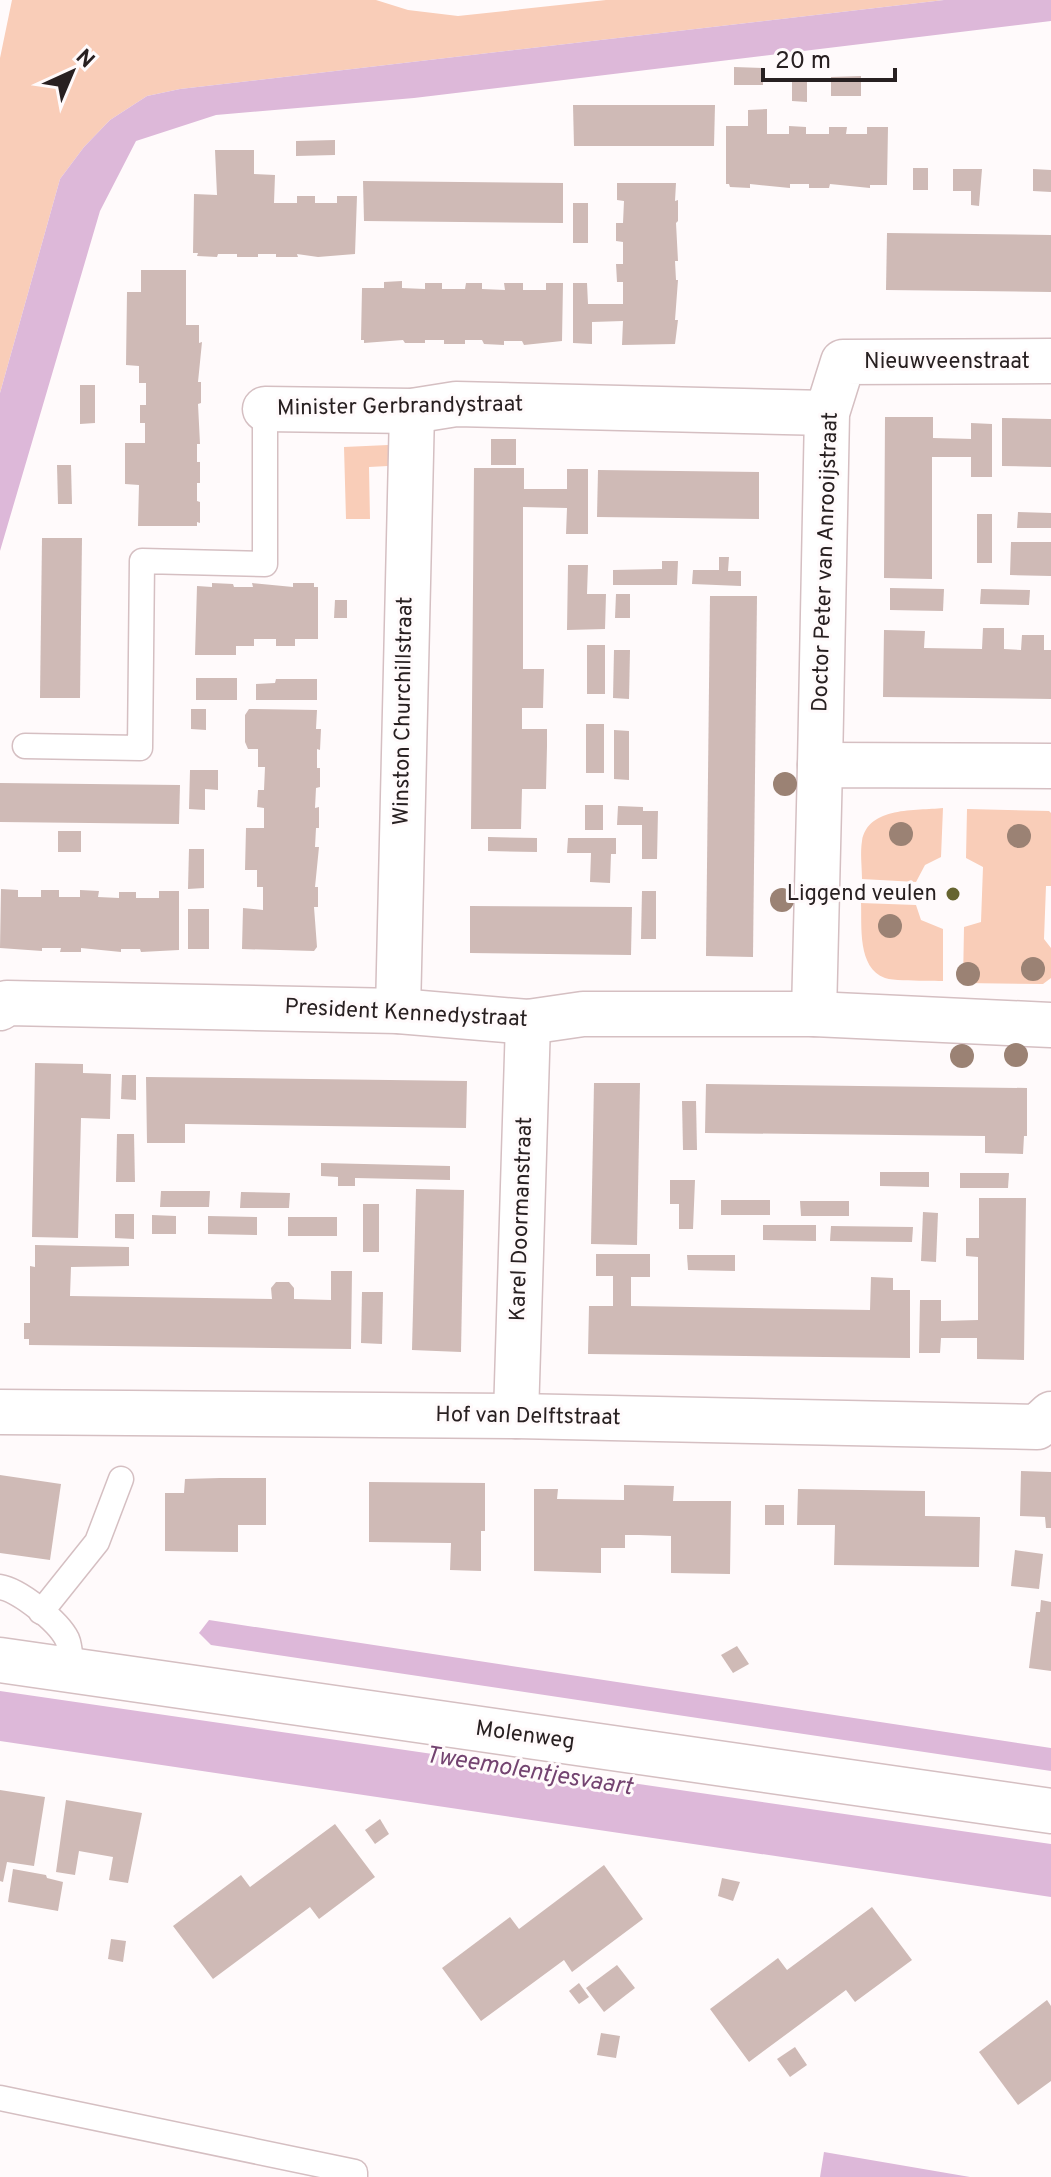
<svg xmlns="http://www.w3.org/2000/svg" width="1051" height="2177" font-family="Overpass,sans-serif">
<rect width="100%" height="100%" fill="#fffafb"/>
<!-- green -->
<g fill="#f9cdb8">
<path d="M12,0H376L408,10L458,16L606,0H944L180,89L147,96L110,120L84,147L60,179L0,393V58Z"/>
<path d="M388,445V466L369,467L370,519H346L344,447Z"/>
<path d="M943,808L941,857L925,865L916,882L862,879C862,867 860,853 862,841C868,806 916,811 943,808Z"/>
<path d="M967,809L1049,811L1051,813V886H1046L1044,939L1051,948V978L1043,984L963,983L964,927L981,922L983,867L966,858Z"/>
<path d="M861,903L916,905L921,920L943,929V981C928,980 899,982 885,978C857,968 862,925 861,903Z"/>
</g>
<!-- water -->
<g fill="#ddb8d9">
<path d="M944,0H1051V21L414,98L216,115L136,141L100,211L0,551V393L60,179L84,147L110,120L147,96L180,89Z"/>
<path d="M209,1620L1051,1748V1771L211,1645L199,1633Z"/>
<path d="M0,1691L1051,1844V1897L0,1741Z"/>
<path d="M824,2152L970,2177H820Z"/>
</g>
<!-- building -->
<g fill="#cfbab6">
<path d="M734,67L763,68V85H734Z"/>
<path d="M861,76V96H831V77Z"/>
<path d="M807,81V102L792,101V82Z"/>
<path d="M573,105H715L714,146H574Z"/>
<path d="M767,109V134H789V126L806,127V134H829V127H847L846,134H867V127H888L887,185H870V188L830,184L829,188H809V184H790V188L750,184V188L730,187L729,184H726V126H748V110Z"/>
<path d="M335,140V155L296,156V141Z"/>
<path d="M215,150H254V174L275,175L274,203H297V196H315V203H337V196H357L355,254L318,257L297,254L298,257H276V254H258V257H237V254H218L217,257L197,256L198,253H193L194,194L217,195Z"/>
<rect x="913" y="168" width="15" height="22"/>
<path d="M953,169H982L979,206L971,205V191H953Z"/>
<path d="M1033,169L1051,170V192L1033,191Z"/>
<path d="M363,181L563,183V223L364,221Z"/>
<path d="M617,183H676L675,201L678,200V221L676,223L678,261H675L676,280H678L675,320H678L675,344L622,345L623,321L592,322V344L573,343V283H587L588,304H623V282H617L616,264H623V242L616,241V223H623L624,201L617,200Z"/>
<rect x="573" y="203" width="15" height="40"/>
<path d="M887,233L1051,235V292L886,290Z"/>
<path d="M141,270H186V325H199V343L202,342L198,382H201V403L198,404L200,444H197V462H200V483H197V501L200,502V523L197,522V526H138L139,485L125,484V443H145V423H140V405H146V383H139V366L126,365L127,292H141Z"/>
<path d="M402,281V288L425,289V283H442V289H465L466,283H482V289L505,290L504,283H523V290H546V283H563L562,341L524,345L522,341H504V345L484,344L482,340H465V344H444V340H425V343H405L403,340L364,343V340H361L362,288H384V282Z"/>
<path d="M80,385H95V423L80,424Z"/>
<path d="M885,417H933V438L971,439V423L992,424V477H971V457H932V579L884,578Z"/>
<path d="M1002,418L1051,419V467L1002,466Z"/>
<rect x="491" y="439" width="25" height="26"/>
<path d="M57,465H71L72,504H58Z"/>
<path d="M474,468H524V489H567V469H588V534H566L567,508L523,507V669H544L543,708H522V729H547V746L546,789H522L521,829H471Z"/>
<path d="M598,470L759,472V519L597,517Z"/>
<path d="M1018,512L1051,513V528H1017Z"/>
<rect x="977" y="514" width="15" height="49"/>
<path d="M42,538H82L80,698H40Z"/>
<path d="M1011,542H1051V576L1010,575Z"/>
<path d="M719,557H729L728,571H741V586L692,584L693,570H719Z"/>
<path d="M662,561H678L677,585H613V570L662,569Z"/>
<path d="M568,565H588L587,594H606L605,629L567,630Z"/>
<path d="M212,583L233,584L234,587H253L252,583L293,587V583H314V587H318V639H295V646H276V639H254V646H236V655H195L197,586L212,587Z"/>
<path d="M890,588L944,589L943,611L890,610Z"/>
<path d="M981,589L1030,590L1029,605L980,604Z"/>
<path d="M616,594H630V618H615Z"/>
<path d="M710,596H757L753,957L706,956Z"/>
<path d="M335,600H347V618H334Z"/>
<path d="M983,628H1004V649L1021,650L1022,635H1044V650H1051V699L883,697L884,630L925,631L924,648L982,649Z"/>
<rect x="587" y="645" width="18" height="49"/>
<path d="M614,650H630L629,699L613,698Z"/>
<rect x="196" y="678" width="41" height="22"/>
<path d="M276,679H317V700H256V684L275,683Z"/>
<path d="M191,709H206V730L191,729Z"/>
<path d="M249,709L317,710L316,729H321L320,750L317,749V768H320V787L316,788L315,808L319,807V828H316L315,847H319L315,887H318V907H314L317,947L314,951L242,949L243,908L263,910V887H257V870H245L246,828H264V808L257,807L258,790H264L265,767H258V749H248L245,742V715Z"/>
<rect x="586" y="724" width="18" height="49"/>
<path d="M614,730L629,731V780L614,779Z"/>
<path d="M190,770H218V790L205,789V810L189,809Z"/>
<path d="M0,783L180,785L179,824L0,822Z"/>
<rect x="585" y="805" width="18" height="25"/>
<path d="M618,806L643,807V811H658L657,859H642V825H617Z"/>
<rect x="58" y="831" width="23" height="21"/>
<path d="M488,837L537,838V852L488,851Z"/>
<path d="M568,838H616V854H611L610,883L590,882L591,853H567Z"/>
<path d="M189,849H204V888L188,889Z"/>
<path d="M1,889L18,890V897H41V890H59V897H80V890L99,891L98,897L119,898V892H136V898H159V891H179V950L141,952L140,949H121V952L81,948V952H60L61,948H42V951L0,948Z"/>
<path d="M642,891H656V939H641Z"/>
<path d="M470,906L632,907L631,955L470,953Z"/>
<rect x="188" y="909" width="21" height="40"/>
<path d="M35,1063L83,1064V1073L111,1074L110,1119L81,1118L78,1238L32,1237Z"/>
<path d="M122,1075H136V1100L121,1099Z"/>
<path d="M146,1077L467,1081L466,1128L185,1124V1143H147Z"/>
<path d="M594,1083H640L637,1245L591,1244Z"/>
<path d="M706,1084L1027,1088V1136H1024L1023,1154L985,1153V1136L705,1133Z"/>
<path d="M682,1101H696L697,1150H683Z"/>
<path d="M117,1134H134L135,1182H116Z"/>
<path d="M321,1163L450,1166V1180L355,1178V1186H338V1177L321,1176Z"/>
<path d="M880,1172H929V1187L880,1186Z"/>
<path d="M960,1173H1009L1008,1188H960Z"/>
<path d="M670,1180H695L693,1229H679V1204H670Z"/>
<path d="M416,1189L464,1190L461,1352L412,1350Z"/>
<path d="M161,1191H210L209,1207H160Z"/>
<path d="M241,1192L290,1193L289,1208H240Z"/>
<path d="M979,1198H1026L1024,1360L977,1359V1338H941L940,1353H919L920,1300H941V1321L978,1320V1257L966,1256V1238H979Z"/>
<rect x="721" y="1200" width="49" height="15"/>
<path d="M800,1201H849V1216H801Z"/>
<rect x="363" y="1204" width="16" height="48"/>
<path d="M923,1212L938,1213L936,1262L921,1261Z"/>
<path d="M115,1214H134V1239L115,1238Z"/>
<path d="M152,1215L176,1216V1234H152Z"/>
<path d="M208,1216L257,1217V1235L208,1234Z"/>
<rect x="288" y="1217" width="49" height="19"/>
<path d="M763,1225H816V1241L763,1240Z"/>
<path d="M831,1226L913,1227L912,1242L830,1241Z"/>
<path d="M35,1245L129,1247V1266L71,1267L70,1296L272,1299L271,1288L276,1282H289L294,1288V1299L331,1300V1271H352L351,1349L29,1345V1339H24V1323H30V1266L35,1267Z"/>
<path d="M596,1254H650V1277H631V1306L870,1310L871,1277L893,1278V1290H910V1358L588,1354L589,1306H613V1276H596Z"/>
<path d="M687,1255H735V1271L688,1270Z"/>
<path d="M362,1292H383L382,1344L361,1343Z"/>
<path d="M1021,1471L1051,1472V1528H1046L1045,1517L1020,1516Z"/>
<path d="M0,1475L61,1484L50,1560L0,1553Z"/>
<path d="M220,1478H266V1525H238V1552L165,1551V1493H184L185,1479Z"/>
<path d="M369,1482L485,1483V1531H481V1571L450,1570L451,1543L369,1542Z"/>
<path d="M624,1485L674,1486L673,1501H731L730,1574L671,1573V1536L639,1535H625V1548H601V1573L534,1571V1489H558L557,1499L624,1500Z"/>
<path d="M798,1489L925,1491V1516L980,1517L979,1567L834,1565L835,1525H797Z"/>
<rect x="765" y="1505" width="19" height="20"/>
<path d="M1015,1550L1043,1554L1039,1589L1011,1586Z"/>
<path d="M1041,1600L1051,1602V1671L1029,1668L1036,1612H1040Z"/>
<path d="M737,1646L749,1664L733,1673L721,1655Z"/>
<path d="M0,1790L45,1797L34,1866L7,1862L3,1882L0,1881Z"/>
<path d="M66,1800L142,1813L128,1883L109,1880L113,1857L79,1851L75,1875L56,1872Z"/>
<path d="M380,1819L389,1834L375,1844L365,1830Z"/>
<path d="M335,1824L375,1877L319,1919L310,1907L213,1979L173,1926L241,1875L250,1887Z"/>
<path d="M604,1865L643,1919L572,1972L564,1960L481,2021L442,1968L510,1917L519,1929Z"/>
<path d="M13,1869L46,1875L47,1878L63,1882L58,1911L8,1902Z"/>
<path d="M722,1878L740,1882L733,1901L718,1896Z"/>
<path d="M872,1907L912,1960L855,2002L846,1990L749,2062L710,2009L778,1958L787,1970Z"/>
<path d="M111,1939L126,1941L123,1962L108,1959Z"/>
<path d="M617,1965L635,1988L604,2012L586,1988Z"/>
<path d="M579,1983L589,1997L579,2004L569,1991Z"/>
<path d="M1047,2000L1051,2006V2081L1018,2105L979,2052Z"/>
<path d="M601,2033L620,2036L616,2058L597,2055Z"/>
<path d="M795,2047L807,2065L790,2077L777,2059Z"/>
</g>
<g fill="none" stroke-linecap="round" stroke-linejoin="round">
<defs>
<g id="lane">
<path d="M25,746L140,748L142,561L265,564V409"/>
<path d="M0,1587C19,1590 58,1621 67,1639C71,1648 70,1661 72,1671"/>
<path d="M41,1612L97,1542L121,1479"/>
<path d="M0,2098L355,2172V2177"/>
</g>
<g id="street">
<path d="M265,409L412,411L456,404L827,413"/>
<path d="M820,765L827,413L843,362L1051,361"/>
<path d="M0,1008L7,1003L398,1011L528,1022L583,1014H814L1051,1025"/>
<path d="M398,1011L412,411"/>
<path d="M814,1014L820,765L1051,766"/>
<path d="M0,1412L516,1416L1037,1427L1051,1414"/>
<path d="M516,1416L528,1022"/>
<path d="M0,1660L1051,1811"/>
</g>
</defs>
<!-- lane casing -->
<use href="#lane" stroke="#d5bfc2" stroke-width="27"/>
<!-- street casing -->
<use href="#street" stroke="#d5bfc2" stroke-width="47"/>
<!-- lane -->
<use href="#lane" stroke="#fff" stroke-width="24"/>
<!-- street -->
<use href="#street" stroke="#fff" stroke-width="44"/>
</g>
<!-- trees -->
<g fill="#9b8274">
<circle cx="785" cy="784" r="12"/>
<circle cx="901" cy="834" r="12"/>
<circle cx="1019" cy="836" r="12"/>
<circle cx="782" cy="900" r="12"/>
<circle cx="890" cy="926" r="12"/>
<circle cx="1033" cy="969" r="12"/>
<circle cx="968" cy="974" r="12"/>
<circle cx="1016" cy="1055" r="12"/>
<circle cx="962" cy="1056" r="12"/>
</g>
<!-- markers -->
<circle fill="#666430" stroke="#fffafb" stroke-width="3" cx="953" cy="894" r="8"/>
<g text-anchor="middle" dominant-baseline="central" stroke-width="6" stroke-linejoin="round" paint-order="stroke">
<!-- street labels -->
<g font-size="22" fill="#282021" stroke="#fffafb">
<text x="947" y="362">Nieuwveenstraat</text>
<text transform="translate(400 407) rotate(-1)">Minister Gerbrandystraat</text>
<text transform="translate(826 562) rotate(-88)">Doctor Peter van Anrooijstraat</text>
<text transform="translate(404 711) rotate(-89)">Winston Churchillstraat</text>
<text transform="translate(406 1014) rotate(3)">President Kennedystraat</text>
<text transform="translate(522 1219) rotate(-88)">Karel Doormanstraat</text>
<text transform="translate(528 1417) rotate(1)">Hof van Delftstraat</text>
<text transform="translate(525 1736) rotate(8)">Molenweg</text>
</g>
<!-- poi labels -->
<g font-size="22" fill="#282021" stroke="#fffafb" text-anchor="end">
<text x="937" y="894">Liggend veulen</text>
</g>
<!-- water labels -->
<g font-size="24" font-style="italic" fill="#734370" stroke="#fffafb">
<text transform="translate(529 1772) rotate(9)">Tweemolentjesvaart</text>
</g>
</g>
<!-- north arrow -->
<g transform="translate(72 72) rotate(44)" stroke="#fffafb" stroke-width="6" paint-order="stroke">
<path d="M0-6L14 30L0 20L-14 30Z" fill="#282021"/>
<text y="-12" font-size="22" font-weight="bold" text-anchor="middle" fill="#282021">N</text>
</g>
<!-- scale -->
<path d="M763 68v12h132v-12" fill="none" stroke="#282021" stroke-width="4"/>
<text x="775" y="68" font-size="24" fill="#282021" stroke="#fffafb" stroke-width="6" paint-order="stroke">20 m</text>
</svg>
